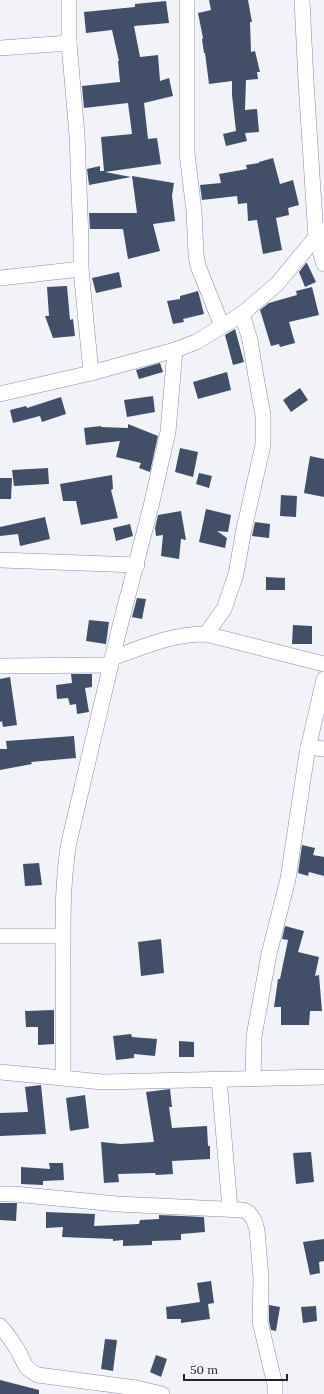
<svg xmlns="http://www.w3.org/2000/svg" width="324" height="1394" font-family="Lora,serif">
<rect width="100%" height="100%" fill="#f2f2f9"/>
<!-- building -->
<g fill="#414f68">
<path d="M209,0H248L252,22H250L251,52L255,51L260,72H257L258,79L246,80L245,110L257,109L259,132L245,133L247,141L226,146L223,134L236,131L232,95V81L209,84L205,53H204L202,39L203,38L198,13L211,10Z"/>
<path d="M166,1L169,23L134,26L140,57L158,55L160,81L169,78L173,96L144,103L148,139L157,138L161,164L105,172L131,177L89,185L87,169L100,166V171H104L101,137L132,134L128,103L84,108L82,86L120,82L118,61H119L112,30L86,33L84,12L135,7V4Z"/>
<path d="M273,158L280,184L293,180L299,205L288,208L289,215L276,218L282,250L263,254L257,220L248,221L247,203L238,204L237,196L202,200L200,185L221,183L219,174L247,169L246,165L259,163V162Z"/>
<path d="M132,176L174,183L172,196L175,221L153,224L160,251L128,259L123,229H90L89,213H137Z"/>
<path d="M306,263H307L316,282L305,287L299,272Z"/>
<path d="M119,272L122,287L96,293L92,278Z"/>
<path d="M67,286L70,320L73,319L75,336L53,338L45,316H49L47,287Z"/>
<path d="M312,287L319,315L289,322L295,343L280,347L279,344L271,346L260,310L269,303L297,295L296,291Z"/>
<path d="M198,291L204,314L183,319L184,322L173,324L167,301L180,299V296Z"/>
<path d="M235,329L244,362L233,365L225,335Z"/>
<path d="M160,363L163,372L139,379L136,370Z"/>
<path d="M227,372L231,390L198,399L193,382Z"/>
<path d="M300,388L308,400L291,412L283,400Z"/>
<path d="M153,396L155,412L127,417L124,400Z"/>
<path d="M61,397L66,414L42,422L40,416L13,423L10,410L26,406L27,408Z"/>
<path d="M128,424L158,436L150,472L139,468L141,463L116,457L120,441L86,445L84,428L101,426V427L128,428Z"/>
<path d="M180,448L198,452L193,477L175,472Z"/>
<path d="M310,456L324,459V497L304,493Z"/>
<path d="M48,468L49,484L14,486L12,470Z"/>
<path d="M199,473L212,476L209,488L196,484Z"/>
<path d="M112,475L113,489L111,490L118,518L81,525L76,501H63L60,484Z"/>
<path d="M0,478H12L11,499H0Z"/>
<path d="M281,495L297,496L296,517L280,516Z"/>
<path d="M206,509L231,515L228,532L217,531L227,538L225,548L199,542Z"/>
<path d="M181,511L186,540L181,539L179,559L161,556L163,535L156,536L155,528L158,515Z"/>
<path d="M45,517L50,539L20,546L18,534L0,536V527Z"/>
<path d="M255,522L270,524L269,538L252,536Z"/>
<path d="M130,524L133,536L116,541L113,528Z"/>
<path d="M266,577L285,578V590H266Z"/>
<path d="M137,598L146,599L142,619L132,617Z"/>
<path d="M89,620L109,622L106,644L86,641Z"/>
<path d="M293,625L312,626V644H292Z"/>
<path d="M71,674H92V687L85,688L89,712L77,714L76,704L70,705L68,698L57,699L56,685L72,683Z"/>
<path d="M10,677L17,725L3,727L2,721L0,722V679Z"/>
<path d="M74,736L76,758L31,762L32,764L0,770V749H7L6,741Z"/>
<path d="M302,845L315,848L313,855L324,857V876L309,872L308,876L298,873Z"/>
<path d="M39,863L42,885L25,886L23,864Z"/>
<path d="M285,926L304,931L298,952L319,957L315,976L319,975L322,1011H310L309,1025H281V1007H274L278,979H280L288,940L282,939Z"/>
<path d="M161,939L164,973L141,976L138,942Z"/>
<path d="M54,1010V1044L38,1045V1027H26L25,1011Z"/>
<path d="M131,1034L132,1037L157,1039L155,1056L134,1054V1058L116,1060L113,1036Z"/>
<path d="M179,1041L194,1042V1057H179Z"/>
<path d="M41,1085L46,1134L0,1136V1113L28,1112L25,1087Z"/>
<path d="M170,1089L172,1107H169L172,1128L207,1126L208,1146H210V1159L172,1161L173,1174L156,1175L155,1173L118,1174L119,1182L104,1183L101,1142L121,1144L154,1142L146,1092Z"/>
<path d="M85,1095L89,1128L70,1131L66,1098Z"/>
<path d="M311,1152L314,1182L296,1184L293,1153Z"/>
<path d="M49,1163H63L64,1180L43,1181V1185L21,1184V1167L50,1169Z"/>
<path d="M0,1203H17L16,1221L0,1220Z"/>
<path d="M46,1212L95,1214L94,1226L139,1224L140,1220L159,1219V1215L204,1217L205,1232L181,1234V1240L152,1241V1245L123,1246V1240L113,1241V1239L62,1237L63,1227L46,1228Z"/>
<path d="M324,1239V1261L319,1262L320,1273L310,1275L303,1242Z"/>
<path d="M211,1281L214,1303L208,1304L210,1319L181,1323V1319H167L166,1307L200,1302L197,1283Z"/>
<path d="M269,1305L280,1307L276,1331L271,1330L269,1321Z"/>
<path d="M316,1306L317,1321L303,1323L301,1307Z"/>
<path d="M105,1339L117,1340L113,1371L101,1369Z"/>
<path d="M156,1355L167,1359L161,1377L150,1372Z"/>
<path d="M0,1380L39,1390V1394H0Z"/>
</g>
<g fill="none" stroke-linecap="round" stroke-linejoin="round">
<defs>
<g id="street">
<path d="M187,0V153L194,211L196,254L198,266L222,326"/>
<path d="M302,0L306,82L316,237L324,264"/>
<path d="M69,43V0"/>
<path d="M0,48L69,43L77,135L81,241V269L91,373"/>
<path d="M0,278L81,269"/>
<path d="M0,394L91,373L175,350L196,342L242,314L277,284L316,237L324,230"/>
<path d="M0,560L137,565"/>
<path d="M206,634L224,609L236,574L244,529L263,445V415L255,371L250,340L242,314"/>
<path d="M112,658C144,647 171,634 206,634L324,664"/>
<path d="M0,666L111,665"/>
<path d="M308,747L324,749"/>
<path d="M0,936H63"/>
<path d="M0,1072L103,1082L324,1077"/>
<path d="M63,1078C63,1040 63,1002 63,965C63,924 62,883 69,842L119,630L151,506L168,432L175,350"/>
<path d="M219,1079L230,1209"/>
<path d="M253,1079L254,1036L259,1009L269,954L288,879L307,753L324,679"/>
<path d="M0,1194H14L117,1204L243,1210L249,1213L254,1220L257,1230L261,1278L260,1322L275,1385V1394"/>
<path d="M0,1326C7,1333 12,1341 17,1349C25,1362 22,1367 38,1375L136,1388L162,1394"/>
</g>
</defs>
<!-- street casing -->
<use href="#street" stroke="#888aa9" stroke-width="16"/>
<!-- street -->
<use href="#street" stroke="#fff" stroke-width="15"/>
</g>
<!-- scale -->
<path d="M184 1374v6h103v-6" fill="none" stroke="#21222e" stroke-width="2"/>
<text x="190" y="1374" font-size="12" fill="#21222e" stroke="#f2f2f9" stroke-width="3" paint-order="stroke">50 m</text>
</svg>
